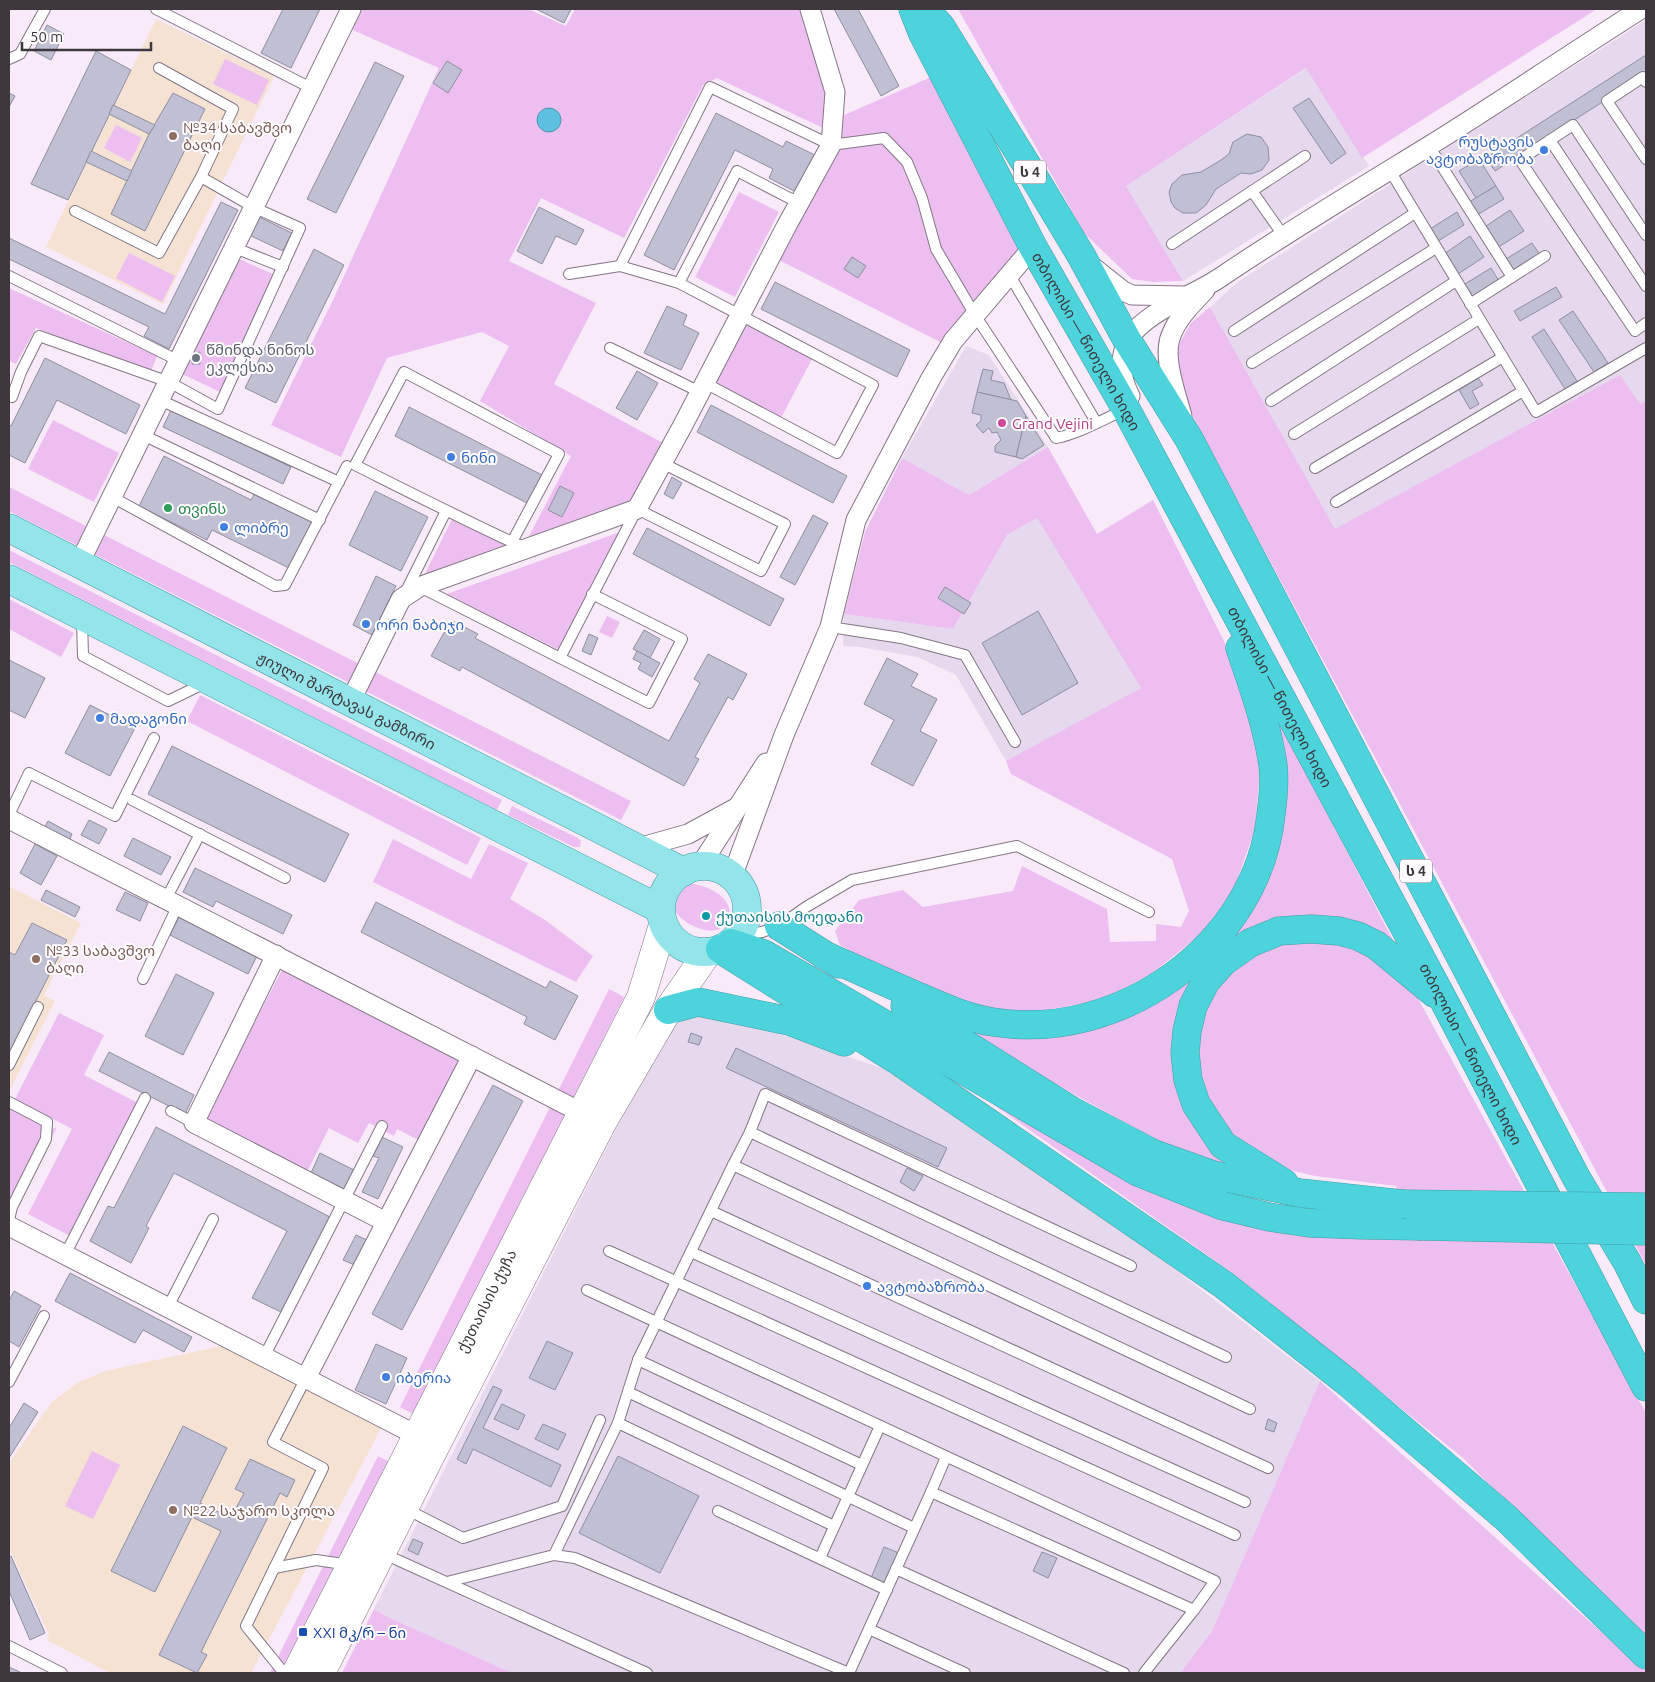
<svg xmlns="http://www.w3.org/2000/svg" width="1655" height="1682" font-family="Ubuntu,'Noto Sans Georgian',sans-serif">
<rect width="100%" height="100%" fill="#f9eafa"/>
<!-- commercial -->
<g fill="#e6d9ed">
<path d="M1646,20V401L1640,405L1620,375L1335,530L1210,307L1239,281Z"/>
<path d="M1307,68L1369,166L1183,281L1125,186Z"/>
<path d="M966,346L989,355L1048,447L969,495L902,458Z"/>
<path d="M1037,518L1142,688L1006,761L956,675L917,657L860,647L843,646L844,614L953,629L1007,535Z"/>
<path d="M675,1012L726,1016L882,1068L1073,1191L1320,1381L1212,1631L1180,1673H512L388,1617L374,1609Z"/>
</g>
<!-- education -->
<g fill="#f5e2d2">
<path d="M156,19L274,76L163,304L46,247Z"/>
<path d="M9,886L81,923L44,995L55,1001L9,1092Z"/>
<path d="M222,1346L383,1425L251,1673H110L47,1640L49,1635L9,1548V1471L11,1460L51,1403L77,1383L105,1371Z"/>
</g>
<!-- green -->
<g fill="#ecbff0">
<path d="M358,9H528L566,26L575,9H815L842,116L931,77L1020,250L942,343L773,257L841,117L821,127L717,78L703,85L624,238L541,198L509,261L596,303L554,384L663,443L628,508L542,541L529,536L571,456L480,401L509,346L482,332L387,358L341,457L271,425L334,298L439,68L348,28Z"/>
<path d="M958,9H1597L1362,158L1306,68L1126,186L1183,281L1153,282L1132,279L1085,234Z"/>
<path d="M225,59L269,80L257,105L213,84Z"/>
<path d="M116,125L142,138L130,162L104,148Z"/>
<path d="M739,192L779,212L735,297L695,277Z"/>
<path d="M129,253L175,276L162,302L116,278Z"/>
<path d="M235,257L275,275L220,392L180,373Z"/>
<path d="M9,288L157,356L150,374L36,328L16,364L9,361Z"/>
<path d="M1210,307L1335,529L1620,375L1640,404L1646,401V1265L1183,398L1175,351L1191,323Z"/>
<path d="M746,325L812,359L781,418L715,383Z"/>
<path d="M53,420L119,453L94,502L28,469Z"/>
<path d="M1048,447L1097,534L1153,500L1240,673L1260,768L1255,829L1234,889L1201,934L1151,974L1102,1000L1035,1012L973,1007L912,984L840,945L835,931L859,900L903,890L923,907L1013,891L1022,866L1107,909L1110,942L1156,941V924L1181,927L1189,911L1172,859L1011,774L1006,761L1141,688L1037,518L1007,535L953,629L844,614L865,532L902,458L969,495Z"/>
<path d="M9,487L631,801L621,820L9,511Z"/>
<path d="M452,519L514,548L422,580Z"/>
<path d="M620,532L559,650L447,594Z"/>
<path d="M9,550L502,800L497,810L9,562Z"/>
<path d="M9,599L74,633L61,657L9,629Z"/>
<path d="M607,616L620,622L612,638L599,632Z"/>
<path d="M200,695L481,838L467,865L187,721Z"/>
<path d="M1274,711L1397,948L1290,919L1249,929L1219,948L1185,990L1173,1031L1246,1171L1182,1154L949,1025L1106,1022L1244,910Z"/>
<path d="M512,806L578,838L581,841L580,847H574L508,815Z"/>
<path d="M393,839L471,879L489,844L528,863L510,899L545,920L593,956L576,982L373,882Z"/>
<path d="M683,883C701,883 730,893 730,914C730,920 728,924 723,927C703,942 648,905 683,883Z"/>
<path d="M1298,936L1346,940L1410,984L1646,1413V1642L1463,1458L1234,1274L960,1081L1131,1177L1414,1233L1396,1186L1315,1176L1281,1168L1249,1154L1209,1106L1192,1042L1207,1007L1227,976L1253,953Z"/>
<path d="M283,968L464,1062L422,1142L397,1129L394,1136L369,1123L358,1143L329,1128L307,1172L205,1119Z"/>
<path d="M609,989L624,997L415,1415L400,1407Z"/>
<path d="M59,1013L104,1035L84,1075L138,1103L70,1236L28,1214L72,1129L15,1099Z"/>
<path d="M9,1105L56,1129L11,1219L9,1218Z"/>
<path d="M1320,1381L1646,1672V1673H1180L1212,1631Z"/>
<path d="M92,1451L120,1465L93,1519L65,1506Z"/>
<path d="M378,1456L390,1462L285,1673H270Z"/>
<path d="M374,1609L388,1617L512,1673H342Z"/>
</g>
<!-- water -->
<circle fill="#5ec0e0" stroke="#5497af" cx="549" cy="120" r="12"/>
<!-- building -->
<g fill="#c0bfd3" stroke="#8f8ea1">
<path d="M283,9H320L291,68L261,53Z"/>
<path d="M536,9H571L564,23Z"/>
<path d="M834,9H858L899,86L881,96Z"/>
<path d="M47,25L64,34L51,60L34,51Z"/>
<path d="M96,51L131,70L68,200L31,184Z"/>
<path d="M1646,55V74L1495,171L1486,158Z"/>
<path d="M447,61L462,70L448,93L433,83Z"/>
<path d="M375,62L404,76L336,213L307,199Z"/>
<path d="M9,93L15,96L9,107Z"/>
<path d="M173,93L205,109L145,231L111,214L149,134Z"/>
<path d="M1309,98L1346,153L1331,164L1293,108Z"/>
<path d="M113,105L155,125L149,134L109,114Z"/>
<path d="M716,113L783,147L786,141L815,155L796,192L769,178L773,169L735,150L674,270L644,255Z"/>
<path d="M1247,134L1261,137L1268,147L1269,160L1262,170L1251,174L1241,173L1216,189L1206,205L1196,213H1183L1175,208L1171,202L1169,192L1172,184L1182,175L1201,172L1221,160L1229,154L1233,142Z"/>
<path d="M91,151L132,171L127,181L86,162Z"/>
<path d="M1479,159L1496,186L1476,198L1459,171Z"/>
<path d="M1496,186L1504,199L1477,215L1469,202Z"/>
<path d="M221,202L238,210L169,349L144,336L149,327L9,259V238L165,314Z"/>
<path d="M539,207L584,230L576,245L556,236L542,264L517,251Z"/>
<path d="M1510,210L1524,231L1497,248L1483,228Z"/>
<path d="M1457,212L1464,225L1438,241L1430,229Z"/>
<path d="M255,215L292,233L283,251L247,234Z"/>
<path d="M1470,236L1484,257L1458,274L1444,254Z"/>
<path d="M1532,243L1540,255L1514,272L1506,259Z"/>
<path d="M314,249L344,265L276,403L245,388Z"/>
<path d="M852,257L866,266L858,278L844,269Z"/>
<path d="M1491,268L1499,281L1473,297L1465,284Z"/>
<path d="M775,282L910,350L897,377L761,309Z"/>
<path d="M1556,287L1562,297L1520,321L1514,311Z"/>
<path d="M667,306L687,315L683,325L699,333L681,370L644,353Z"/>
<path d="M1573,311L1608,363L1594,372L1559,320Z"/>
<path d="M1544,329L1577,381L1565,389L1532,337Z"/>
<path d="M200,352V364H192V353Z"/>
<path d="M45,358L140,405L126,434L57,400L25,463L9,455V425L11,426Z"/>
<path d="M983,369L993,371L991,380L1004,383L1011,400L977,392Z"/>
<path d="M637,371L658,383L637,420L616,408Z"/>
<path d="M1478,378L1483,385L1472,391L1479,404L1470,409L1459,390Z"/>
<path d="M977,392L1017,401L1026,416L1016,457L995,452V446L1001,440L997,432L992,433L989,428L983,433L976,425L981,421V415L972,413Z"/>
<path d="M711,405L847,476L833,503L697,432Z"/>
<path d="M409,407L542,475L527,503L395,436Z"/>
<path d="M171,410L291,467L283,484L163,427Z"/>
<path d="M1026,416L1044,445L1022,459L1016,457Z"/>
<path d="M164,456L251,500L256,491L317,521L293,570L212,530L207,540L139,506Z"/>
<path d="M672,477L682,483L673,499L664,494Z"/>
<path d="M560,486L574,493L562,517L548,510Z"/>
<path d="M375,491L428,517L401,571L349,545Z"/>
<path d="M813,515L828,523L795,585L780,577Z"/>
<path d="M647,528L784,599L770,626L633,554Z"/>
<path d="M376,576L396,586L372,635L353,625Z"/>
<path d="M945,587L971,603L964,614L938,598Z"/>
<path d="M1038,611L1078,683L1022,715L982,643Z"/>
<path d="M451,620L478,634L475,638L669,741L700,683L694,679L708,654L747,674L733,700L728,697L695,757L699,759L684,786L462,667L460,671L431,656Z"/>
<path d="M644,630L660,639L650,658L633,649Z"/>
<path d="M589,634L598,638L591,655L582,651Z"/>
<path d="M637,651L660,663L652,677L638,669L641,663L633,659Z"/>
<path d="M887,658L918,674L911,686L937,699L920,731L937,740L913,786L871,764L894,720L864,704Z"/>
<path d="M9,660L45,678L25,718L9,710Z"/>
<path d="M90,705L135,728L110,776L65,753Z"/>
<path d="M172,746L349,834L325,882L148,794Z"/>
<path d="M89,820L107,829L99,844L81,835Z"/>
<path d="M48,821L72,834L69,841L44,828Z"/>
<path d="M133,838L171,857L161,875L124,856Z"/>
<path d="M35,844L57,856L41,885L20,873Z"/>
<path d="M195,868L292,915L283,934L216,901L213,907L183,892Z"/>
<path d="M46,890L80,907L75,917L41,900Z"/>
<path d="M125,892L148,903L140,921L116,910Z"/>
<path d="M376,902L546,988L550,981L578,996L555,1040L524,1024L527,1017L361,932Z"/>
<path d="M179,917L257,956L248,974L170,935Z"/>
<path d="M32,923L67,940L9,1054V952L15,955Z"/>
<path d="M176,974L214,993L183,1055L145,1036Z"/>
<path d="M691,1033L702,1037L699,1045L688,1042Z"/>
<path d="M736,1048L947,1148L938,1167L726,1068Z"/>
<path d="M109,1052L194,1095L185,1114L99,1071Z"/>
<path d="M493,1085L523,1101L402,1330L372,1314Z"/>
<path d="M156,1127L330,1217L281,1312L252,1298L287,1231L174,1173L146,1226L149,1228L131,1263L90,1241L108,1206L114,1208Z"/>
<path d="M382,1137L403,1147L378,1199L362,1192L379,1158L373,1156Z"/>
<path d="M320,1153L356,1171L346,1190L311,1173Z"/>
<path d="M907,1168L923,1176L914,1191L900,1182Z"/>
<path d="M356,1235L369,1241L357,1266L343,1260Z"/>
<path d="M70,1273L192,1337L184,1352L143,1330L135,1343L55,1301Z"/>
<path d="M14,1291L41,1306L19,1347L9,1341V1301Z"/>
<path d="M547,1341L573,1353L555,1390L529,1378Z"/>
<path d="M376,1344L407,1358L386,1404L355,1390Z"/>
<path d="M493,1386L502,1390L483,1428L561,1465L551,1487L473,1449L466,1464L457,1459Z"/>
<path d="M24,1403L38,1412L9,1458V1428Z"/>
<path d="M502,1404L525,1415L518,1430L494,1419Z"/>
<path d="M1268,1419L1277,1423L1274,1432L1265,1429Z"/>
<path d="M543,1424L566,1434L558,1450L535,1439Z"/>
<path d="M183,1426L227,1448L200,1503L231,1518L244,1493L235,1489L250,1459L295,1480L287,1497L280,1493L201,1652L207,1655L197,1673L159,1655L221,1531L192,1517L155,1592L111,1571Z"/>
<path d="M618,1456L699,1496L660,1573L579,1533Z"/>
<path d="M413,1539L423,1543L418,1555L408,1550Z"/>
<path d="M884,1547L899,1553L886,1584L871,1578Z"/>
<path d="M1042,1552L1057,1558L1048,1578L1033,1571Z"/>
<path d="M11,1556L45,1633L30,1640L9,1591V1557Z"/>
<path d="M9,1667L22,1673H9Z"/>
</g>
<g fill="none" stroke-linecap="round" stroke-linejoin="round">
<defs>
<g id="lane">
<path d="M156,9L313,89"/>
<path d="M9,59L20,54L45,9"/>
<path d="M1646,82L1643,77L1607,101L1646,159"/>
<path d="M1550,140L1646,286"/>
<path d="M1429,146L1512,277"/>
<path d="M1389,169L1536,412L1646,348"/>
<path d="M1252,191L1283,235"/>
<path d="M75,211L159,253L201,177L233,109L159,68"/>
<path d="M1646,235L1573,125L1520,160L1635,331L1646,323"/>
<path d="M1172,244L1305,156"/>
<path d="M235,248L283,267"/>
<path d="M569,274L620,266"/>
<path d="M1009,274L1096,422"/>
<path d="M9,276L179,361"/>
<path d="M679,283L737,171L799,203"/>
<path d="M1470,304L1545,256"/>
<path d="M1234,331L1415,213"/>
<path d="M610,348L700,392"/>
<path d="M1252,363L1436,248"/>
<path d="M705,383L837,453L873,385L679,283L620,266L710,87L831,145L884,138L907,162L922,198L936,249L975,315L1056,438C1080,433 1102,420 1124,410"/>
<path d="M9,395L12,397L21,372L39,336L169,382L218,409L300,228L255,208L201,177"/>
<path d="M160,400L339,482"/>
<path d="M1271,401L1456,281"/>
<path d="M1294,434L1479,319"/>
<path d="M143,435L320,520"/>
<path d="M1315,468L1503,357"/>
<path d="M112,497L275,586L285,585L347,466"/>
<path d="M1336,502L1523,391"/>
<path d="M512,542L559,454L404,372L355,465C411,493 468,522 525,548"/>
<path d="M420,587L649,703L682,639L592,594"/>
<path d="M405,593L446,511"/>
<path d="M82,620L83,656L168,701L205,683"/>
<path d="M830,627L901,638L965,655L1015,742"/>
<path d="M560,658L637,509L761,571L785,524L662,463"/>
<path d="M132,800L285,878"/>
<path d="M9,815L29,773L115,816L154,738"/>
<path d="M166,899L200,834"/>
<path d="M738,935L762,932L779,926L806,907L852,880L1017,846L1149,912"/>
<path d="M143,979L178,905"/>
<path d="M9,1065L38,1007"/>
<path d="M9,1102L47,1122L46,1139L12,1207L9,1220"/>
<path d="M171,1111L194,1123"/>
<path d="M750,1132L765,1094L1131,1266"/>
<path d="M733,1165L750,1132L1226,1357"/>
<path d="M711,1211L1268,1468"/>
<path d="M609,1251L1235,1535"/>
<path d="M691,1252L1245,1502"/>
<path d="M65,1255L145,1098"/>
<path d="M587,1290L1215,1581L1194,1610L1144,1673"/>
<path d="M168,1307L213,1219"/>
<path d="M264,1357L382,1126"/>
<path d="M638,1360L862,1465"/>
<path d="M9,1382L44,1316"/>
<path d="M628,1392L914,1528"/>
<path d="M618,1423L834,1526"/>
<path d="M946,1457L931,1492L1194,1610"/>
<path d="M404,1508L463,1538L562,1506L600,1420"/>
<path d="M718,1511L887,1590"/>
<path d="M382,1553L647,1673"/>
<path d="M554,1555L618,1423L638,1360L733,1165L1250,1409"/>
<path d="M820,1558L880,1426"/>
<path d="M274,1568L316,1560L350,1565"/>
<path d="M896,1569L1124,1673"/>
<path d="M447,1582L554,1555L575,1558L849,1673"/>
<path d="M869,1629L965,1673"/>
<path d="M9,1646L62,1673"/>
<path d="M284,1673L246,1626L323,1468L273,1442L306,1378"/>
<path d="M849,1673L931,1492"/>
</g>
<g id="street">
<path d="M1094,268L1123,291L1132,295L1184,296"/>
<path d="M1130,396C1122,380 1119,368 1124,350C1125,346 1126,342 1128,339C1148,310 1193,296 1221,277C1289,231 1359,189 1429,146C1500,102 1570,54 1641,9"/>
<path d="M1182,416C1176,393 1161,355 1172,333C1179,316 1193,303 1205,290"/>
<path d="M79,564L351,9"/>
<path d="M350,702L401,599L419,587L637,509L683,425L787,225L831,145L835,92L810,9"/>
<path d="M9,819L592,1118"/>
<path d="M638,848L688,834L734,809"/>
<path d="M700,866L766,763"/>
<path d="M732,877L784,735L830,627L856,520L931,378L953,341L1033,247"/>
<path d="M276,955L194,1123L386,1222"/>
<path d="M9,1226L428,1441"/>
<path d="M306,1378L472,1056"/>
</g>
<g id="secondary">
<path id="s1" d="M296,1673L641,997L663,925"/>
<path d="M321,1673L436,1445L602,1123L668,1010L708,952"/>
</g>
<g id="primary">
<path id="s2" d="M9,528L684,872"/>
<path d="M9,579L660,909"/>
<circle cx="704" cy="909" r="43"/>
</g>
<g id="highway">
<path id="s3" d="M913,9L922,32L1033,247L1126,409L1444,1001L1646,1387"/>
<path d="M925,9L941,27L1031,172L1082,257L1127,340L1189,439L1577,1179L1627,1262L1646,1300"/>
<path d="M779,926L839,964"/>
<path d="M731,943L764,954L1138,1172L1223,1206L1269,1217L1309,1223L1363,1225L1418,1226"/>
<path d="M720,949L900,1062L1224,1285L1347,1382L1506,1518L1646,1655"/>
<path d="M824,955C852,967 880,980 908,992C936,1004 962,1017 993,1022C1121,1043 1258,944 1271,814C1273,799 1275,780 1273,765C1267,725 1253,686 1240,648"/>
<path d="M905,1006L1072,1111L1154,1154L1213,1175L1300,1193L1402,1204"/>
<path d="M668,1010L698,1002L789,1021L844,1042"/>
<path d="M1284,1183L1223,1145L1196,1104L1188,1080L1185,1053L1187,1031L1193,1006L1206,981L1223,962L1250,943L1279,931L1311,929L1339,931L1358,936L1376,945L1434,993"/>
</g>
</defs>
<!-- lane casing -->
<use href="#lane" stroke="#837684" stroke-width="12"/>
<!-- street casing -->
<use href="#street" stroke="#837684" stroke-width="21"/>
<!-- secondary casing -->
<use href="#secondary" stroke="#837684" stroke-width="29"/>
<!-- primary casing -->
<use href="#primary" stroke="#479da4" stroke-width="29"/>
<!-- highway casing -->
<use href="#highway" stroke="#479da4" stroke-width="29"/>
<!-- lane -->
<use href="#lane" stroke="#fff" stroke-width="10"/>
<!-- street -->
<use href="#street" stroke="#fff" stroke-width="19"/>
<!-- secondary -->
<use href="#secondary" stroke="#fff" stroke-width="28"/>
<!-- primary -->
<use href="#primary" stroke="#94e5e9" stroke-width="28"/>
<!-- highway -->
<use href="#highway" stroke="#4cd3db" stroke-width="28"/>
<defs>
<g id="highway-bridge">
<path d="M1402,1204L1646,1207"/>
<path d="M1418,1226L1646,1231"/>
</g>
</defs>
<!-- highway-bridge casing -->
<use href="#highway-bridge" stroke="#479da4" stroke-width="29" stroke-linecap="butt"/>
<!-- highway-bridge -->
<use href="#highway-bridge" stroke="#4cd3db" stroke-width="28"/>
</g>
<!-- markers -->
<g fill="#8d6e63" stroke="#fffcff" stroke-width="2">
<circle cx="173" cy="136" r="5"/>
<circle cx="36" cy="959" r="5"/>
<circle cx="173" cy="1510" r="5"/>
</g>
<g fill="#3f7fe0" stroke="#fffcff" stroke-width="2">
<circle cx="1544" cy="150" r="5"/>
<circle cx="451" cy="457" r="5"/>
<circle cx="224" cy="527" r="5"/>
<circle cx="366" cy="624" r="5"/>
<circle cx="100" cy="718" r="5"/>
<circle cx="867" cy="1286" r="5"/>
<circle cx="386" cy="1377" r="5"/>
</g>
<circle fill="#6b7280" stroke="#fffcff" stroke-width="2" cx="196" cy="358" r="5"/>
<circle fill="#d1479c" stroke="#fffcff" stroke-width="2" cx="1002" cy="423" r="5"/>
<circle fill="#2e9e5b" stroke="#fffcff" stroke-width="2" cx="168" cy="508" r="5"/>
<circle fill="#0f9aa8" stroke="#fffcff" stroke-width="2" cx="706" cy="916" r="5"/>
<rect fill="#1a4fb4" stroke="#fffcff" stroke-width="2" x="298" y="1627" width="10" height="10" rx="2.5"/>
<g text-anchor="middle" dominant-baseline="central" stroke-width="4" stroke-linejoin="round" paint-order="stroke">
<!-- shield labels -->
<g fill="#fffcff" stroke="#787378" stroke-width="1">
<rect x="1014" y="160.5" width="32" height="23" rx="4"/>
<rect x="1400" y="859.5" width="32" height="23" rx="4"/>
</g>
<g font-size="14" font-weight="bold" fill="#3e383e">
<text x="1030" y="172">ს 4</text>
<text x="1416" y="871">ს 4</text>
</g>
<!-- education labels -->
<g font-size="15" fill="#785e54" stroke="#fffcff" text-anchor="start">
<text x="183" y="127">№34 საბავშვო<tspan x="183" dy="17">ბაღი</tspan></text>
<text x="46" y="950">№33 საბავშვო<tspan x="46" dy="17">ბაღი</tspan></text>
<text x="183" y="1510">№22 საჯარო სკოლა</text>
</g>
<!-- shop labels -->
<g font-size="15" fill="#366cbe" stroke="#fffcff" text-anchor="start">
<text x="1534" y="141" text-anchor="end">რუსტავის<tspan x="1534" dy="17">ავტობაზრობა</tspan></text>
<text x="461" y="457">ნინი</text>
<text x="234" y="527">ლიბრე</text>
<text x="376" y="624">ორი ნაბიჯი</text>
<text x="110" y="718">მადაგონი</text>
<text x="877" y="1286">ავტობაზრობა</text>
<text x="396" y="1377">იბერია</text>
</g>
<!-- street labels -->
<g font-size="15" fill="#3e383e" stroke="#fffcff">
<text stroke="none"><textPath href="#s3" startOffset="375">თბილისი — წითელი ხიდი</textPath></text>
<text stroke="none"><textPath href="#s3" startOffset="780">თბილისი — წითელი ხიდი</textPath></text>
<text stroke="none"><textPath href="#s2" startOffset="379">ჟიული შარტავას გამზირი</textPath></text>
<text stroke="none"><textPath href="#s3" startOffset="1185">თბილისი — წითელი ხიდი</textPath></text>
<text stroke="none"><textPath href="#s1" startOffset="418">ქუთაისის ქუჩა</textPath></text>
</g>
<!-- worship labels -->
<g font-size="15" fill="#5b616d" stroke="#fffcff" text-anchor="start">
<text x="206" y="349">წმინდა ნინოს<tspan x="206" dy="17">ეკლესია</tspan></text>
</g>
<!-- hotel labels -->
<g font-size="15" fill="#b23c85" stroke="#fffcff" text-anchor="start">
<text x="1012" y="423">Grand Vejini</text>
</g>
<!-- leisure labels -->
<g font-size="15" fill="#27864d" stroke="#fffcff" text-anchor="start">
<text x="178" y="508">თვინს</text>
</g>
<!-- culture labels -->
<g font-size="15" fill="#0d838f" stroke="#fffcff" text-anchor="start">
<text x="716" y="916">ქუთაისის მოედანი</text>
</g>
<!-- transit labels -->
<g font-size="15" fill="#164399" stroke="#fffcff" text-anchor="start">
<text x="313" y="1632">XXI მკ/რ – ნი</text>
</g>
</g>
<!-- border -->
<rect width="1655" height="1682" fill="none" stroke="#3e383e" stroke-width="20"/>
<!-- scale -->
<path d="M22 42v8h129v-8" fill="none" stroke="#3e383e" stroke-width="2.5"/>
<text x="30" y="42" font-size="15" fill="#3e383e" stroke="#fffcff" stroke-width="4" paint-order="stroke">50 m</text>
</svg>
